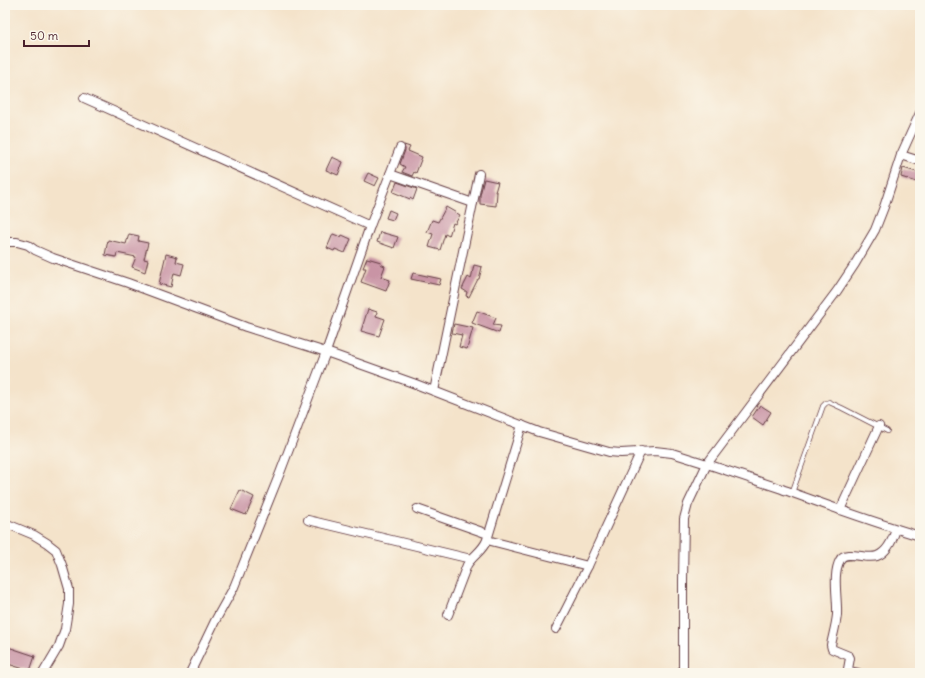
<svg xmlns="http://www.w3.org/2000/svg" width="925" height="678" font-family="Delius,sans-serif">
<rect width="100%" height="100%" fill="#fbf7ec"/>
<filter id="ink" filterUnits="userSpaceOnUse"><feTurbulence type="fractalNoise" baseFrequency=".025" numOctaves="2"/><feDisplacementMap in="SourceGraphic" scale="8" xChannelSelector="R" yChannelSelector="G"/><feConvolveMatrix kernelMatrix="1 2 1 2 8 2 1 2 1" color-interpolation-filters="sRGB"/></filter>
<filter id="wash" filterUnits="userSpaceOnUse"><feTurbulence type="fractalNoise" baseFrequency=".012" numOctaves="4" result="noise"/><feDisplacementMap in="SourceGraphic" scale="16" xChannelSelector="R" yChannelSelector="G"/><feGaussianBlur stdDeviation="0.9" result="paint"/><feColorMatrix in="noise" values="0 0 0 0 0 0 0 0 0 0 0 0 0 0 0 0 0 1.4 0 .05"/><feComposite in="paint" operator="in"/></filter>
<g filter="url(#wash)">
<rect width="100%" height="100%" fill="#f4e3ca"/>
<g id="blocks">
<!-- building -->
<g fill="#c994a5">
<path d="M404,145L410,147L408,151L422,157L416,173L414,172L412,176L402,172L405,167L400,164L405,150Z"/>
<path d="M332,157L343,162L338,175L326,170Z"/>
<path d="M903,168L920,173V183L901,177Z"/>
<path d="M368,173L379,178L375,186L364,181Z"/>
<path d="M484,179L498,182L495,192H497L496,206L480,204V195Z"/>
<path d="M397,182L417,189L413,200L410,198V199L393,192Z"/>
<path d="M446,207L460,215L455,224L453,223L449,236L445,234L440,250L429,247L433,234L427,232L432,220L438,222Z"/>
<path d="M389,210L396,213L393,220L386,218Z"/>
<path d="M380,232L398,237L394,248L377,242Z"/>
<path d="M129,234L139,236L138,241L148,243L144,259L148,260L145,272L132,267L136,257L117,253L116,257L105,255L108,240L126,244Z"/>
<path d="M333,234L341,237L342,235L351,239L345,253L335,249L334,251L327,248Z"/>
<path d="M166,254L177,257L176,262L184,264L181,275L174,273L171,287L159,284Z"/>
<path d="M367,258L381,262L380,264L385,266L381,277L390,280L386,291L361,282L366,268H363Z"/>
<path d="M474,265L482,267L479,279H478L469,297L466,296L467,292L462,289L468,277L471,279Z"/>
<path d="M413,273L441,279L439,285L411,279Z"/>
<path d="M368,309L377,312L376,316L385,319L379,336L361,331Z"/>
<path d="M477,311L496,318L493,325L501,326L499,333L472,323Z"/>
<path d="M454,324L473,328L467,349L459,347L462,335L452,333Z"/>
<path d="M760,405L771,412L763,425L752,417Z"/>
<path d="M240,490L254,497L246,515L231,509Z"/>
<path d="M5,646L35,656L30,671L5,663Z"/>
</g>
</g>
</g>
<g filter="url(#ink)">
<use href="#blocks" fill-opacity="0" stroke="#643c43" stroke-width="1"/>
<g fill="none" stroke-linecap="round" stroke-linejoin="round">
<defs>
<path id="lane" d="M792,493L823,406L826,403L829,402L842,408L887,431"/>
<g id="street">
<path d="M84,98L370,226"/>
<path d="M901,155L920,161"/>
<path d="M390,174L473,203"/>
<path d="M5,243L7,242H17L28,245L35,250L53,258L128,283L246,327L326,352L413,383L539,432L609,452L621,453L655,451L672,453L707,464L837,291L855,264L875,230L884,207L901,155L920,113"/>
<path d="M434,391L479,174"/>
<path d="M417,509L488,534"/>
<path d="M840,510L879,426"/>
<path d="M308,520L471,559"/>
<path d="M5,523L34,535L47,543L56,550L62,565L69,589V604L65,629L59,646L43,673"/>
<path d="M487,540L588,566"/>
<path d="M448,615L467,565C473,555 482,552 487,540L522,425"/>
<path d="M556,629L588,566L641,451"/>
<path d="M5,673H6"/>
<path d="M190,673L215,621L234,587L280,473L326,352L370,226L400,148"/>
<path d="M683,673V581L684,519L688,504L707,464C731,472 755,480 779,488C826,505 872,522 920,536"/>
<path d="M858,673L849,671L848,669L850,658L849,656L832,649L831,645C833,635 836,625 837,615C838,599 832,574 840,560C845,549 867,560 877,556C888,552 893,539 896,529"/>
</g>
</defs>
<!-- lane casing -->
<use href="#lane" stroke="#643c43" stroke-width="5.5"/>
<!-- street casing -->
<use href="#street" stroke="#643c43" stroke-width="10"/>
<!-- lane -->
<use href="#lane" stroke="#fff" stroke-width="4"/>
<!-- street -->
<use href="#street" stroke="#fff" stroke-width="8"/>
</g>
</g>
<!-- margin -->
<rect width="925" height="678" fill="none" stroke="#fbf7ec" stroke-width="20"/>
<!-- scale -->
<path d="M24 40v6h65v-6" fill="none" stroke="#4a1f2b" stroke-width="2"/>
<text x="30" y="40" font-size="12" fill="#4a1f2b" stroke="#fbf7ec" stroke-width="3" paint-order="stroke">50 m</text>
</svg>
